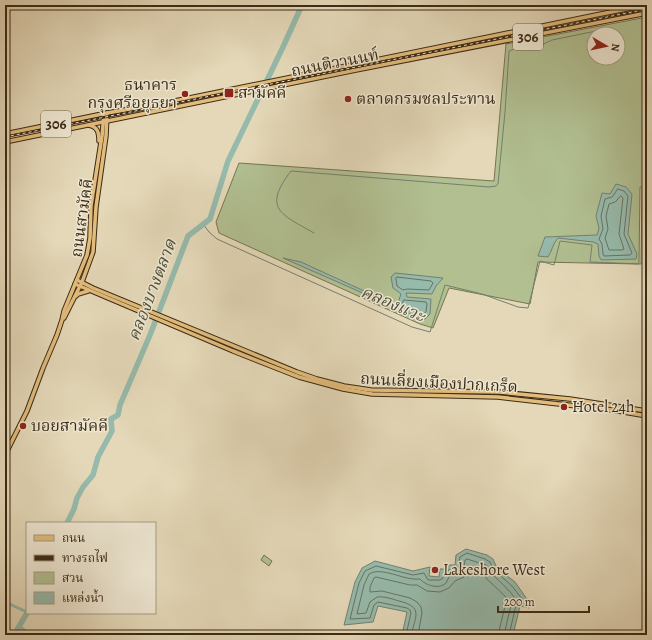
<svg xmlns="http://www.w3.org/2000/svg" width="652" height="640" font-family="Alegreya,'Noto Serif Thai',serif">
<rect width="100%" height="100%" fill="#e4d8b8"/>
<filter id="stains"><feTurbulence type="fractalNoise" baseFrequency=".005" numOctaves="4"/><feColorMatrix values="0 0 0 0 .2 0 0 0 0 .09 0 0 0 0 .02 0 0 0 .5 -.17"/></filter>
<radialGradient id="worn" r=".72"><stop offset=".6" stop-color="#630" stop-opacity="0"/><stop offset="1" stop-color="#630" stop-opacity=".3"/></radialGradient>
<!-- green -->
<g fill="#b1bf91" stroke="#767552" fill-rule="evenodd">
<path d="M647,17V187H640L639,264L538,262L530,304L449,288L433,328L420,324L219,233L216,222L239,163L494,181L506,44ZM594,34H618V58H594Z"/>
<path d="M264,555L272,561L269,566L261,560Z"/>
</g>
<!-- water -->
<g fill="#96baab" stroke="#72816f">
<path d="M616,184L626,187L632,194L628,234L637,254L636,259L601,260L599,256L598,244L593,242L558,238C553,243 552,251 548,257L538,256L545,237L597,235L599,228L596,216L602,193L610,194Z"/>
<path d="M283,258L301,262L397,306L401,294L393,288L391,277L395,273L443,278L436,286L432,294L406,293L407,297L431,299L430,314L424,320Z"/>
<path d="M466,549L487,555L493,559L497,568L515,582L529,602V608L520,606L513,635H402L407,612L378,606L373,622L344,625L355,582L362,568L375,561L413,571L430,567L429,576L439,577L440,569H445L448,565H455L456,555Z"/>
</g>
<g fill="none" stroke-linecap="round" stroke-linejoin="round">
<!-- shore -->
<g stroke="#697260" stroke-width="1">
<path d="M618,189L624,191L628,196L624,234L632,253L630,255L604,256L603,254L602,244L599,239L603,229L601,216L605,199L612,197Z"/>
<path d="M621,196L623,198L619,234L624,249L622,250H609L605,238L608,229L606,216L609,204L615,202Z"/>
<path d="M397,277L431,281L433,283L429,290L407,289L403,290L397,286L396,279Z"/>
<path d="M404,300L426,302L427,304L426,312L422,315L403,307L402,304Z"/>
<path d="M406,635L411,613L410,610L407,608L378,602L374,605L370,618L350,619L359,583L365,571L376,566L413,575L424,573L428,580H440L443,578L445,573L450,569L458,568L460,557L467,553L485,559L490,562L494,570L512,586L522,599V602L516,605L509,635"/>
<path d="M411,635C416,615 423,607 399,601C392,599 384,596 377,597L370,602L366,613L357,614L364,585L369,574C382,566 404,581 420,579C425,585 439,590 446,583C447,581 448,579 449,577C456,569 463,579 465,560L467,559L486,565C493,578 506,585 514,597L511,605L504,635"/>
<path d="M418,635L422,613L421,607L417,602L410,598L382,591L370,592V587L374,578L376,577L410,585H417L427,591L440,592L449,588L455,581L464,577L471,567L480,569L487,579L507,598L498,635"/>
</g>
<!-- stream -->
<g stroke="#72816f" stroke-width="1">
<path d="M203,224L209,232L217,239L412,327L430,332L445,285L482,294L518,307L528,308L540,261L554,265L560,241L592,245L590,262L641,264L642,188L647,189"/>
<path d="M314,233C281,214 262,209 291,171L489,187L496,186L498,184L505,112L509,51L519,47H537L552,40L606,29"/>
</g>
<!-- canal -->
<g stroke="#96baab" stroke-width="3">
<path d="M5,602L27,612"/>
<path d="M20,626L29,635"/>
</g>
<!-- river -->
<g stroke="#96baab" stroke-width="5.5">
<path d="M67,523L74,509L77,498L83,487L93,475L98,457L112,431L111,419L118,415L120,405L150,335L188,236L210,219L228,161L283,47L302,5"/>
<path d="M14,635L27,613"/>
</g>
<defs>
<g id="major">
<path d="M89,125C98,127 99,133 99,141"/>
<path d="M5,134L107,113L160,104L601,14L647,5"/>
<path d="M5,142L356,70L647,13"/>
<path d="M77,280L93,288L297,372L317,379L344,386L371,390L499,392L570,399L647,411"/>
<path d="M75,284L233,351L299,377L343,389L372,394L498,397L612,410L647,416"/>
<path d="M76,296L78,294L88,291"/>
<path d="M64,318L82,282L93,252L96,207L106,136L107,113"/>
<path d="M5,455L27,411L43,368L57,335L62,320L64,311L87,255L90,238L91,206L102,136L104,114"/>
</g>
</defs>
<!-- major casing -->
<use href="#major" stroke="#3c2b14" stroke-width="5.5"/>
<!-- major -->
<use href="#major" stroke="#e2bc7c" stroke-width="3.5"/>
<defs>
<path id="rail" d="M5,137L647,9"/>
</defs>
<!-- rail casing -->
<use href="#rail" stroke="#3c2b14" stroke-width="2.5"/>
<!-- rail -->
<use href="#rail" stroke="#ede6d1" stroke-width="1" stroke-dasharray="3" stroke-linecap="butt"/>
</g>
<!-- markers -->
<g fill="#8f2418" stroke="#ede6d1" stroke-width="1.5">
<rect x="224" y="88" width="10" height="10" rx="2"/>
<circle cx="185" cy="94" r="4"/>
<circle cx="348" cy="99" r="4"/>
<circle cx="564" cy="407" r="4"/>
<circle cx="23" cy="426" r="4"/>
<circle cx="435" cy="570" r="4"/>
</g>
<g text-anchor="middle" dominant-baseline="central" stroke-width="3" stroke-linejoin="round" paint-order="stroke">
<!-- shield labels -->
<g fill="#ede6d1" stroke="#71634d" stroke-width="1">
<rect x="513" y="24" width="30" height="26" rx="3"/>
<rect x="41" y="111" width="30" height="26" rx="3"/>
</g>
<g font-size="15" font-weight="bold" fill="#3c2b14">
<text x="528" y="37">306</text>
<text x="56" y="124">306</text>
</g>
<!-- street labels -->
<g font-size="16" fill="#3c2b14" stroke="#ede6d1">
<text transform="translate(335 63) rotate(-11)">ถนนติวานนท์</text>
<text transform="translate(82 218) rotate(-82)">ถนนสามัคคี</text>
<text transform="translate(439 383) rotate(3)">ถนนเลี่ยงเมืองปากเกร็ด</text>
</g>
<!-- poi labels -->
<g font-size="16" fill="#3c2b14" stroke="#ede6d1" text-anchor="start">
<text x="177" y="85" text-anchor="end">ธนาคาร<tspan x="177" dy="18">กรุงศรีอยุธยา</tspan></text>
<text x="238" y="93">สามัคคี</text>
<text x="356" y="99">ตลาดกรมชลประทาน</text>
<text x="572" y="407">Hotel 24h</text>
<text x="31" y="426">บอยสามัคคี</text>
<text x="443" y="570">Lakeshore West</text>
</g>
<!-- water labels -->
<g font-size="17" font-style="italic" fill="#524f3a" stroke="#ede6d1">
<text transform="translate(152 290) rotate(-69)">คลองบางตลาด</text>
<text transform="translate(393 304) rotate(23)">คลองแวะ</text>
</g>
</g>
<!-- margin -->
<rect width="652" height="640" fill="none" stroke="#e4d8b8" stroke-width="20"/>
<rect x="6" y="6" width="640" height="628" fill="none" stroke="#3c2b14" stroke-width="2"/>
<rect x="10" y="10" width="632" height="620" fill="none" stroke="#3c2b14"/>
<!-- legend -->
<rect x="26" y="522" width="130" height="92" fill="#ede6d1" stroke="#a69b85"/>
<rect x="34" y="535" width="20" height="6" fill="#e2bc7c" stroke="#a69b85"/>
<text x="62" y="542" font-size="12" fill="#3c2b14">ถนน</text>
<rect x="34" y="555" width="20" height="6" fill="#3c2b14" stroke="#a69b85"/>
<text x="62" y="562" font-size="12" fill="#3c2b14">ทางรถไฟ</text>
<rect x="34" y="572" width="20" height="12" fill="#b1bf91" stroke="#a69b85"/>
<text x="62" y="582" font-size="12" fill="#3c2b14">สวน</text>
<rect x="34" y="592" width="20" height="12" fill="#96baab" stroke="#a69b85"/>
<text x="62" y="602" font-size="12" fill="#3c2b14">แหล่งน้ำ</text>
<!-- north arrow -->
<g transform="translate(606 46) rotate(99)"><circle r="19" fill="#ede6d1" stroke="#a69b85"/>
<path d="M0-3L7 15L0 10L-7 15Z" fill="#8f2418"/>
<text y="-6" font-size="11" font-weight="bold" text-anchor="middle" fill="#3c2b14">N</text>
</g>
<!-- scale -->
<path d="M498 606v6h91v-6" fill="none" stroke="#3c2b14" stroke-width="2"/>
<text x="504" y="606" font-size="12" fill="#3c2b14" stroke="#ede6d1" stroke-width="3" paint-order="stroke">200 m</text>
<rect width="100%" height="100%" filter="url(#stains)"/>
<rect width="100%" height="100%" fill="url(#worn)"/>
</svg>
